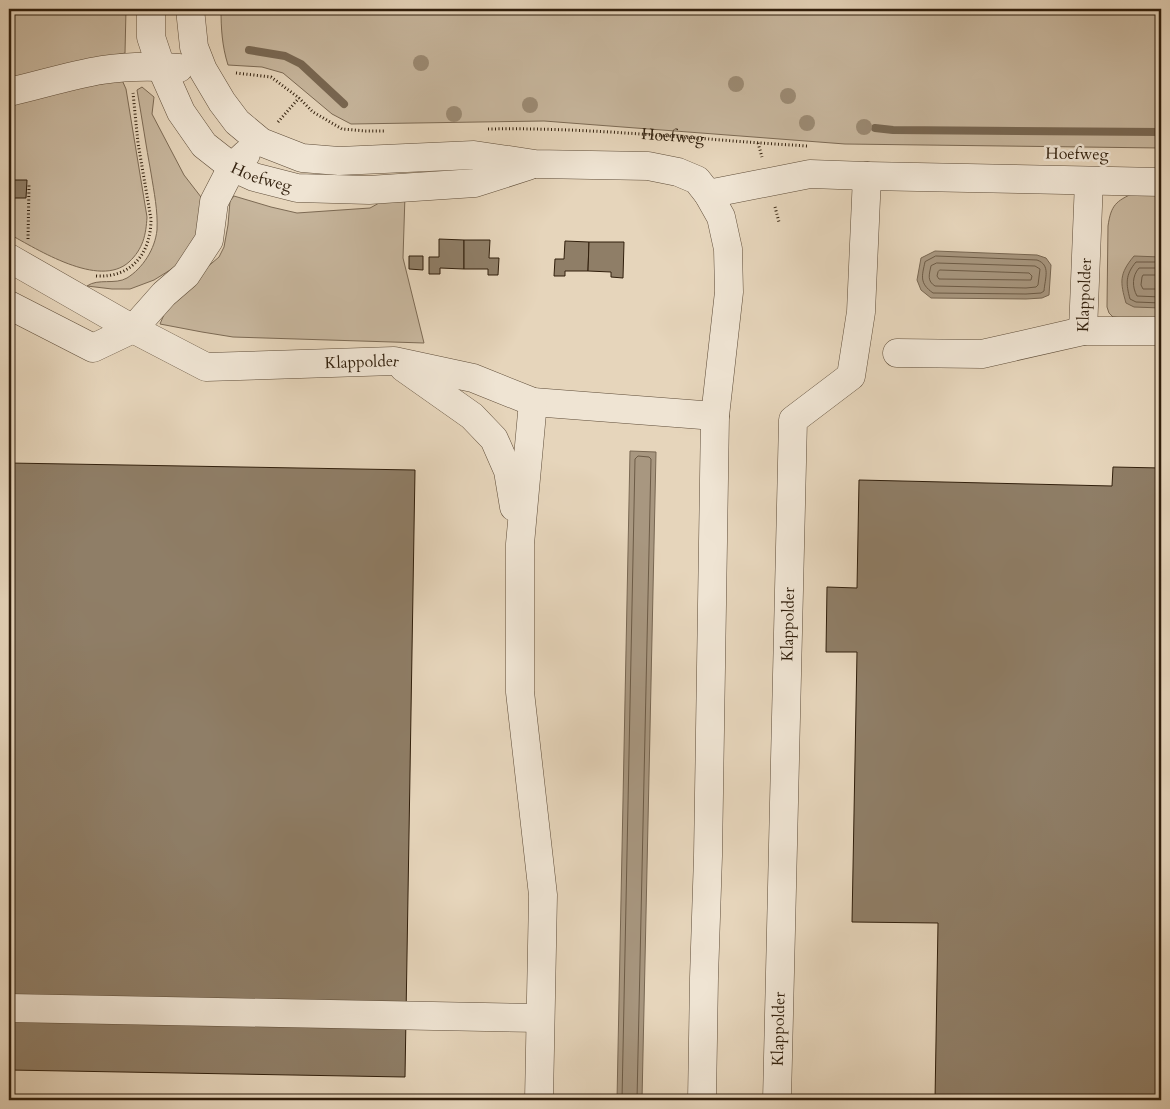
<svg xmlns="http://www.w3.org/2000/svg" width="1170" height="1109" font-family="Cardo,serif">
<rect width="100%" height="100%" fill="#e6d5bb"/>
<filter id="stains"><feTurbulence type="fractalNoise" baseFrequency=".004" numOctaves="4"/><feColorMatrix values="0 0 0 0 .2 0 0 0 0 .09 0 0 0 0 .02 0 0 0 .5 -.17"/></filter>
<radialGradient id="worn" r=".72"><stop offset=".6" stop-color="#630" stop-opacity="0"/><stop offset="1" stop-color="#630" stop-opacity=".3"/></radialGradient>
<!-- green -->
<g fill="#c7b69d" stroke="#7c6a54">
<path d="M9,9H126L125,53L9,80Z"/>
<path d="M221,9H1161V148L845,144L544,121L351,124L332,114L283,73L262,67L228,65C222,46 221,28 221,9Z"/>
<path d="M122,80L126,89L147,217C146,235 143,249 129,262C99,289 37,249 9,234V101Z"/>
<path d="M142,87L154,97L152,114L184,175L201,197L202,208L200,225L192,245L175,267L154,280L130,289H112L87,286C98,278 115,285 127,278C143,268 155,249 157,230C158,211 154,192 151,173C146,146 142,118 137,90Z"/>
<path d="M1134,193H1161V322L1113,317L1109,313L1107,307L1108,226C1111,205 1116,201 1134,193Z"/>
<path d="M405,195L403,258L424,343L233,337L202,332L160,324L171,298L219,257L224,247L228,225L230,201L234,196L271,207L297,213L370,208L392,196Z"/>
</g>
<!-- water -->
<g fill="#a89780" stroke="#786752">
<path d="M935,251L1037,255L1046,258L1051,265L1049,295L1042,298L1026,299L931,298L921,290L917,280L921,258Z"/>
<path d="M1134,256L1161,257V308L1134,307L1126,303C1120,282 1119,274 1134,256Z"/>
<path d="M630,451L656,452L642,1100H617Z"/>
</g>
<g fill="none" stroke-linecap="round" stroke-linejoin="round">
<!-- shore -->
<g stroke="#6c5b46" stroke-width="1">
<path d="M936,256L1037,260C1051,265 1045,278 1044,291L1041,293L1026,294L933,293C919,283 922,276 925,262Z"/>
<path d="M1161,262H1136C1125,275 1126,284 1130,299L1136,302L1161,303"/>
<path d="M937,263L1035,266L1040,269L1038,285L1036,287L1026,288L935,286C927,281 929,275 931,266Z"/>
<path d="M1161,268H1139C1132,276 1132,287 1137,296L1161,297"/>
<path d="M940,270L1029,273L1032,276L1031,280H1026L939,279L937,276L938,272Z"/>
<path d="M1161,275H1143L1142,277L1141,285L1143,289H1161"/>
<path d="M622,1100L635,459L638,456L649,457L651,459L637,1100"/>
</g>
<!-- stream -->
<g stroke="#786752" stroke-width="8">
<path d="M249,50L285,56L301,64L344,104"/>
<path d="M875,128L893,130L1161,132"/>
</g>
</g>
<!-- building -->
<g fill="#8f7e67" stroke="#311f0c">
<path d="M9,180H27L26,198H9Z"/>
<path d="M439,239L464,240V269L440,268V274H429V257H439Z"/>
<path d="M464,240H490L489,258H499L498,275H488V269H464Z"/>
<path d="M565,241L589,242L588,271H565V276H554L555,259H564Z"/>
<path d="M589,242H624L623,278L611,277V272L588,271Z"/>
<path d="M409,256H423V270L409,269Z"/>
<path d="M9,463L415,470L405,1077L9,1070Z"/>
<path d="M1113,467L1161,468V1100H935L938,923L852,922L857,652H826L827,587L857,588L859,480L1112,486Z"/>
</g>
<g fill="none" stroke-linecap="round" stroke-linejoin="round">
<defs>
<g id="minor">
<path id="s2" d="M151,9V37L161,67L181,112L204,145L232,167L254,177L297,188L369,190L475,183L528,166"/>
<path d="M190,9L194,47L203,70L222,102L237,122L261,142L302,158L339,161L474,155L535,164L648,166L678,172L697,180L708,194L721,217L728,249L729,292L715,416L708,856L704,978L702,1100"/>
<path d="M9,92C40,85 71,75 102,70C127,66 154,66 179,68"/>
<path d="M708,194L810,174L867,176L1161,182"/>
<path id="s3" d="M9,258L133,329L206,367L394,361L473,378L533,402L715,416"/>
<path d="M9,305L93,348L133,329L164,294L186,275L209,240L214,202L232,167L246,154"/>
<path id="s4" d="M1083,331L1089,181"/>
<path d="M897,353L982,354L1083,331H1161"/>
<path d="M404,368L472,416L494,439L508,471L514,507"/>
<path d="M533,402L520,544V692L543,895L539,1100"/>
<path d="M9,1008L540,1018"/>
<path id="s5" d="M777,1100L793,420L851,376L861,312L867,176"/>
</g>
</defs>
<!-- minor casing -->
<use href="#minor" stroke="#5e4c38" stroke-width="29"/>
<!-- path -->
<g stroke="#311f0c" stroke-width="3" stroke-dasharray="1 2.5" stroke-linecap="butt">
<path d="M236,73L271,77L299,98L313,112L342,129L366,131H384"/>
<path d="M278,122L299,98"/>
<path id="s1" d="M488,129C595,127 701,140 808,146"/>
<path d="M758,143L762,157"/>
<path d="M775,207L779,222"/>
<path d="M28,239L29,185"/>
<path d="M96,276C132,278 151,253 151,219L138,143L133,93"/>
</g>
<!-- minor -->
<use href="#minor" stroke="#efe4d3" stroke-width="28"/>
</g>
<!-- trees -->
<g fill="#9b8a73">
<circle cx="421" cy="63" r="8"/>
<circle cx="736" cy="84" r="8"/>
<circle cx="788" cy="96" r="8"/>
<circle cx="530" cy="105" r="8"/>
<circle cx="454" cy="114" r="8"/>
<circle cx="807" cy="123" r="8"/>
<circle cx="864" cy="127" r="8"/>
</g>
<g text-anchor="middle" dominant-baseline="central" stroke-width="5" stroke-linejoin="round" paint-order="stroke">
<!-- street labels -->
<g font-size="16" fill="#311f0c" stroke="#efe4d3">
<text stroke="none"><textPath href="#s1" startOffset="185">Hoefweg</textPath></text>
<text transform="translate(1077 154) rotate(1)">Hoefweg</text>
<text stroke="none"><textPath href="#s2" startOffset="216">Hoefweg</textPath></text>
<text stroke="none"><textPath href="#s4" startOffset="36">Klappolder</textPath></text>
<text stroke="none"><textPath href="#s3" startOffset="381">Klappolder</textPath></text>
<text stroke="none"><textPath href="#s5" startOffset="476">Klappolder</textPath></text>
<text stroke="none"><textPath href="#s5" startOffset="71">Klappolder</textPath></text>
</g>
</g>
<!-- margin -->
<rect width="1170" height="1109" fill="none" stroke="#e6d5bb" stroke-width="30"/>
<rect x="10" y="10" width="1150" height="1089" fill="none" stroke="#311f0c" stroke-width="2.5"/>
<rect x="15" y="15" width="1140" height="1079" fill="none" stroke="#311f0c"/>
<rect width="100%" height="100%" filter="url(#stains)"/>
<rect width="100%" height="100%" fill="url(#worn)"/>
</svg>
